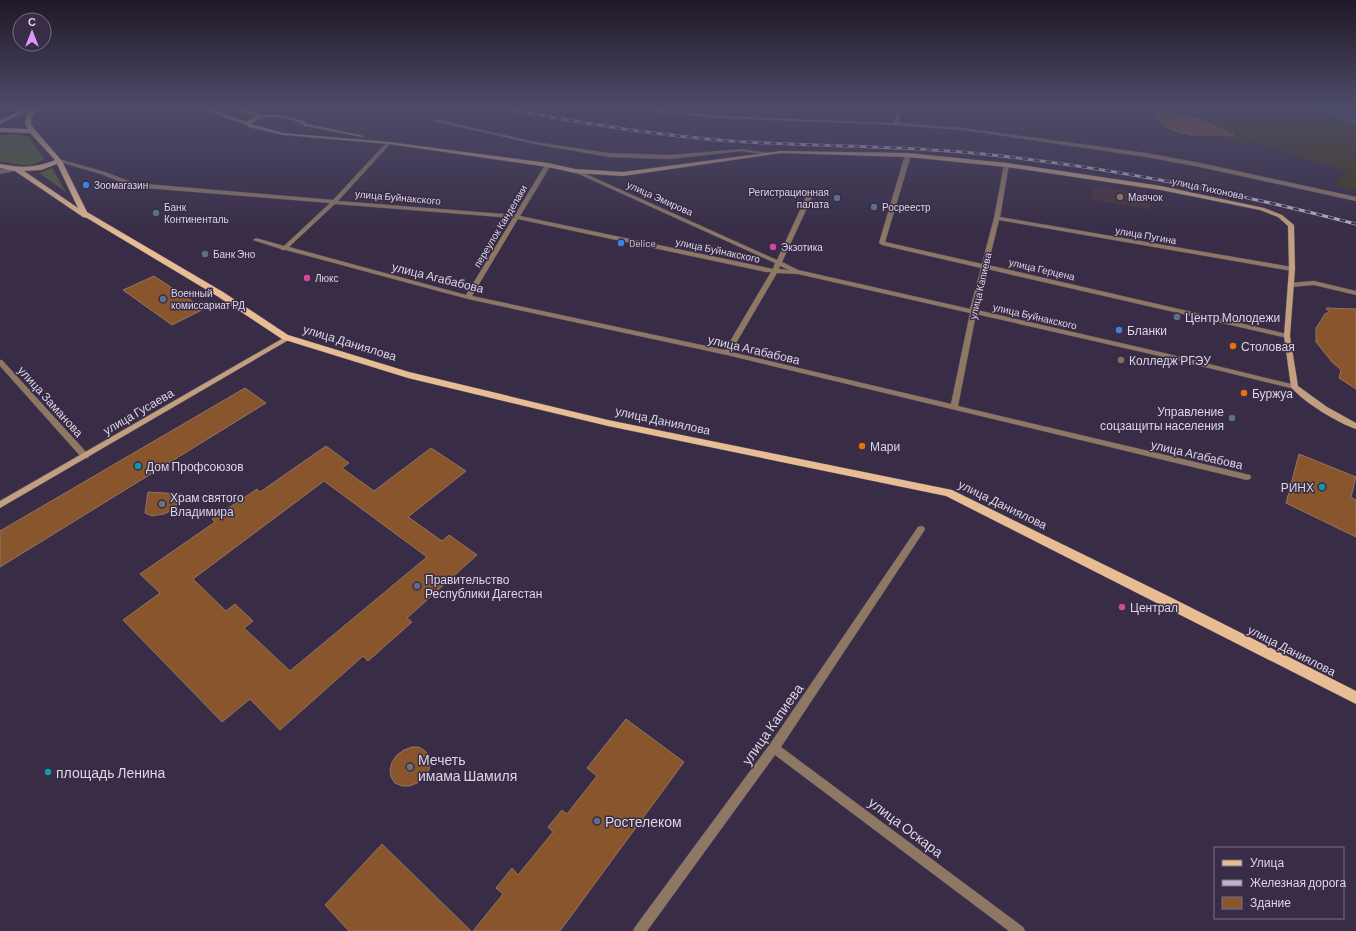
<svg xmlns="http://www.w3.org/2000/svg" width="1356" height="931" font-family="Barlow,sans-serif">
<rect width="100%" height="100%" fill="#382c46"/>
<!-- education -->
<path fill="#45343f" d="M1092,186L1149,195L1150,209L1092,200Z"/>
<!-- green -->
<g fill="#546131">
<path d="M19,134L29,137L44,159C30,169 16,164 0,161V135Z"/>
<path d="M52,168L66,192L39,173Z"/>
</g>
<!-- sand -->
<path fill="#423a1a" d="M1176,107H1311L1356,125V188L1353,191L1334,184L1347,172L1248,140L1243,145L1212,132L1216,128L1213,123Z"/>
<!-- water -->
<path fill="#216086" d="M1311,107H1356V125Z"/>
<!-- building -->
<g fill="#88552d" stroke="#937560" fill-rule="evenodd">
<path d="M1150,107H1166L1178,115L1198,119L1234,135H1191L1175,131L1164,126Z"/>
<path d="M154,276L204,309L172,325L123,290Z"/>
<path d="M1326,308L1356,309V389L1339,378L1341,370L1332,362L1316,342V328L1325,314L1329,312Z"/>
<path d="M245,388L266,403L0,567V531Z"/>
<path d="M326,446L349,463L342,468L374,491L431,448L466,471L408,517L442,541L449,535L477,555L407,618L412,622L368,661L363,656L280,730L250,699L222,722L123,620L160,593L140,574L215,522L212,519L257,489L260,492ZM324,481L427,557L290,671L244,628L253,621L235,604L226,611L193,579Z"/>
<path d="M1299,454L1356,477L1351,497L1356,500V537L1286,503Z"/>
<path d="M148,492L182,494L175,507L170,511L164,514L152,516L145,513Z"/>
<path d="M626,719L684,762L560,931H473L503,894L496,888L512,868L518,875L553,832L548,827L562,810L567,814L597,776L587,768Z"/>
<path d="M412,747H419L425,751L429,756L430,763L429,770L424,778L417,783L409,786H402L395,783L391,777L390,770L392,762L397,755L404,750Z"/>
<path d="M382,844L471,931H349L325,905Z"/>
</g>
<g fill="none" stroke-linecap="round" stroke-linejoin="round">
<defs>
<g id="street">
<path d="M614,107H631L720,116L894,123L898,107H902L899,123L963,128L1146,153L1200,163L1356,197V201L1200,167L1146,157L963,130L896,125L720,118L616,108Z"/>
<path d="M435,119L535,142L609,153L670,155L742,149L768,153L770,154L768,155L742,151L670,159L609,157L535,144L433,121V119Z"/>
<path d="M387,142L391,143L338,201L515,215L545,165L548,163L551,165L520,216L773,269L775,263L572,171L577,170L777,260L806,197L809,195L812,197L782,262L798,270L970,309L981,268L882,245L879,243L905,155L908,153L911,155L885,242L982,264L994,218L1004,165L1009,164L1000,217L1292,267L1295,269L1292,271L999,220L988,265L1287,334L1290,336L1287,338L987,269L977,310L1164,353L1295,385L1299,387L1295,389L1164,357L976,314L958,406L1250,475L1251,477L1250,479L1247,480L727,355L468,299L286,250H282L281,249L253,240L256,238L284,246L330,203L133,187L101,174L56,161L59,159L105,172L134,183L333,200ZM335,204L513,218L466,295L289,247ZM518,219L766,272H771L725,350L472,296ZM780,266L789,270L779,269ZM777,273L798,274L970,313L951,404L731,352Z"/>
<path d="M17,167L19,168V170L0,174V170Z"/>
<path d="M1314,281L1356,291V295L1314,285L1290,287L1287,285L1290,283Z"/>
<path d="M0,360H2L88,454L89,456L88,458H82L0,366Z"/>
<path d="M921,526L924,527L925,529L924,531L781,747L1023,927L1025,931H1009L775,755L647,931H633L635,927L770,744L918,527Z"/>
</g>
<g id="secondary">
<path d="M199,107H205L247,122L251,118L256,116L229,107H236L262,115L274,114L305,121L307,124L364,136L362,137L305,126C293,118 263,111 251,124L283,133L389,142L548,163L575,169L623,172L781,151L908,153L1007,163L1161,186L1264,208L1282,215L1294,225L1295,269L1290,336L1298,386L1327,407L1356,423V429C1338,423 1303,402 1291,387L1284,336L1289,269L1288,226L1278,217L1260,210L1161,190L1007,167L908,157L781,153L623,176L575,173L548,167L389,144L283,135L248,127L246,125Z"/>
<path d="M287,336H291L292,338L0,508V501Z"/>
</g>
<g id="primary">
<path d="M23,107H29L31,109L0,124V120L24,109Z"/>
<path d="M35,107H41L32,116L31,124L35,130L62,161L87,212L223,292L288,335L409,372L608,420L952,490L1168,596L1356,691V704L946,496L608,426L408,378L282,339L217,296L87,218L83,217L15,171L0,168V164C21,168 35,168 55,160L30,133L0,132V128L28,129L25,124L26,115ZM57,164L78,208L24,171L41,170Z"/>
</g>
</defs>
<!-- street casing -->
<use href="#street" stroke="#564b63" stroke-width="1"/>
<!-- secondary casing -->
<use href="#secondary" stroke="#564b63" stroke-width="1"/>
<!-- primary casing -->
<use href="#primary" stroke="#564b63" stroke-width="1"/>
<!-- street -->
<use href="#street" fill="#8e7864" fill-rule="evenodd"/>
<!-- secondary -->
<use href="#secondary" fill="#c19f7f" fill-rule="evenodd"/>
<!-- primary -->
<use href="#primary" fill="#e9bd94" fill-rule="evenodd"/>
<defs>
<path id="rail" d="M497,107C574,122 652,135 730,141C814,147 899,145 983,154C1109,167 1233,192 1356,224"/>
</defs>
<!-- rail casing -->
<use href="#rail" stroke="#bbb4c6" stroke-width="3"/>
<!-- rail -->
<use href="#rail" stroke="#382c46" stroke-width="2" stroke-dasharray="6" stroke-linecap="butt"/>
</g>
<!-- sky -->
<linearGradient id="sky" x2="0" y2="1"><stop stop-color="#1f1826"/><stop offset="0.45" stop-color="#4d4b68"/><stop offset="1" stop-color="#4d4b68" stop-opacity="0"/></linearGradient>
<rect width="1356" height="237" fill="url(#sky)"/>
<!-- markers -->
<g fill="#3f7fe0" stroke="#382c46" stroke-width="1.5">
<circle cx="86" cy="185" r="4"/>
<circle cx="621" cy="243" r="4"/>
<circle cx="1119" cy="330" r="4"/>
</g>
<g fill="#8d6e63" stroke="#382c46" stroke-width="1.5">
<circle cx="1120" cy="197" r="4"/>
<circle cx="1121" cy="360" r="4"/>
</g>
<g fill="#5c6f8a" stroke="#382c46" stroke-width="1.5">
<circle cx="837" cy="198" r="4"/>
<circle cx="874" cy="207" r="4"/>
<circle cx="156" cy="213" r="4"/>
<circle cx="205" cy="254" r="4"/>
<circle cx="163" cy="299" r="4"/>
<circle cx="1177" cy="317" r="4"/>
<circle cx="1232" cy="418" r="4"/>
<circle cx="417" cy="586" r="4"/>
<circle cx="597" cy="821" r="4"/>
</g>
<g fill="#d1479c" stroke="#382c46" stroke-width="1.5">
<circle cx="773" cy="247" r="4"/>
<circle cx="307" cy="278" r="4"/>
<circle cx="1122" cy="607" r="4"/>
</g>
<g fill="#e8710a" stroke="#382c46" stroke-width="1.5">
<circle cx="1233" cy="346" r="4"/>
<circle cx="1244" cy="393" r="4"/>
<circle cx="862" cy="446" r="4"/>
</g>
<g fill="#0f9aa8" stroke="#382c46" stroke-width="1.5">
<circle cx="138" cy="466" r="4"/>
<circle cx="1322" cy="487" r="4"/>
<circle cx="48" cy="772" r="4"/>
</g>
<g fill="#6b7280" stroke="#382c46" stroke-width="1.5">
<circle cx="162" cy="504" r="4"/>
<circle cx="410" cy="767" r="4"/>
</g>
<g text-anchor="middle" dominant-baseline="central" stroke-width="3" stroke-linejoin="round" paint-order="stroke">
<!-- far-poi labels -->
<g font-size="10" fill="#dcd6e6" stroke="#382c46" text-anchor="start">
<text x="94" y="185">Зоомагазин</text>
<text x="829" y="192" text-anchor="end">Регистрационная<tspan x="829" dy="12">палата</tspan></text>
<text x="1128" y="197">Маячок</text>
<text x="164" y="207">Банк<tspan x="164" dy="12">Континенталь</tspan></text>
<text x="882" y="207">Росреестр</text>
<text x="629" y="243">Delice</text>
<text x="781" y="247">Экзотика</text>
<text x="213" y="254">Банк Эно</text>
<text x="315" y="278">Люкс</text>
<text x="171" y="293">Военный<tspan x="171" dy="12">комиссариат РД</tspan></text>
</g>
<!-- far-street labels -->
<g font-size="10" fill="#dcd6e6" stroke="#382c46">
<text transform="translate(1208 188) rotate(12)">улица Тихонова</text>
<text transform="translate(398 197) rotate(5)">улица Буйнакского</text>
<text transform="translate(660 198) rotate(24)">улица Эмирова</text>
<text transform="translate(500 226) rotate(-59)">переулок Канделаки</text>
<text transform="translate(1146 235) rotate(10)">улица Пугина</text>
<text transform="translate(718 250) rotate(12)">улица Буйнакского</text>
<text transform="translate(1042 269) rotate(13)">улица Герцена</text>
<text transform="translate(980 286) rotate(-77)">улица Капиева</text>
<text transform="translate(1035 316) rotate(13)">улица Буйнакского</text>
</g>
<!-- street labels -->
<g font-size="12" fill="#dcd6e6" stroke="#382c46">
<text transform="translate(438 277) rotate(14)">улица Агабабова</text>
<text transform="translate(350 342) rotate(17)">улица Даниялова</text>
<text transform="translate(754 349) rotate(13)">улица Агабабова</text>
<text transform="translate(51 401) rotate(48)">улица Заманова</text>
<text transform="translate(138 411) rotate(-30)">улица Гусаева</text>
<text transform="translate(663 420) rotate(12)">улица Даниялова</text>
<text transform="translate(1197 454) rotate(13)">улица Агабабова</text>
<text transform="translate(1003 504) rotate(26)">улица Даниялова</text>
<text transform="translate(1292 650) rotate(27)">улица Даниялова</text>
</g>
<!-- poi labels -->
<g font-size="12" fill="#dcd6e6" stroke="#382c46" text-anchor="start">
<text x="1185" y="317">Центр Молодежи</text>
<text x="1127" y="330">Бланки</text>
<text x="1241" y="346">Столовая</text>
<text x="1129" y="360">Колледж РГЭУ</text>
<text x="1252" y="393">Буржуа</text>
<text x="1224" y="411" text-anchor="end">Управление<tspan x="1224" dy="14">соцзащиты населения</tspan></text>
<text x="870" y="446">Мари</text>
<text x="146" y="466">Дом Профсоюзов</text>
<text x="1314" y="487" text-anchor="end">РИНХ</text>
<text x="170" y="497">Храм святого<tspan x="170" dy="14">Владимира</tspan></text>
<text x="425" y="579">Правительство<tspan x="425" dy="14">Республики Дагестан</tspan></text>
<text x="1130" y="607">Централ</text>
</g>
<!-- near-street labels -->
<g font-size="14" fill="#dcd6e6" stroke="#382c46">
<text transform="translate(772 724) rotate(-55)">улица Капиева</text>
<text transform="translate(906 827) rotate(37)">улица Оскара</text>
</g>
<!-- near-poi labels -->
<g font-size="14" fill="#dcd6e6" stroke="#382c46" text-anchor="start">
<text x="418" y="759">Мечеть<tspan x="418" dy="16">имама Шамиля</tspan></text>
<text x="56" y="772">площадь Ленина</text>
<text x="605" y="821">Ростелеком</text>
</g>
</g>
<!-- legend -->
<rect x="1214" y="847" width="130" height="72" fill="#382c46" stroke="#7a7086"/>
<rect x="1222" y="860" width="20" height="6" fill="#e9bd94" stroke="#7a7086"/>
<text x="1250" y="867" font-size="12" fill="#dcd6e6">Улица</text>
<rect x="1222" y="880" width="20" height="6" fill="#bbb4c6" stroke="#7a7086"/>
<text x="1250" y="887" font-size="12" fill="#dcd6e6">Железная дорога</text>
<rect x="1222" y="897" width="20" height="12" fill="#88552d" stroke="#7a7086"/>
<text x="1250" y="907" font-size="12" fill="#dcd6e6">Здание</text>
<!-- north arrow -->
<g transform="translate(32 32)"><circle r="19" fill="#382c46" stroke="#7a7086"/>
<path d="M0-3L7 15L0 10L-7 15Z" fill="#d99af7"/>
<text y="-6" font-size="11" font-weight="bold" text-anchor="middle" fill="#dcd6e6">С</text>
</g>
</svg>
